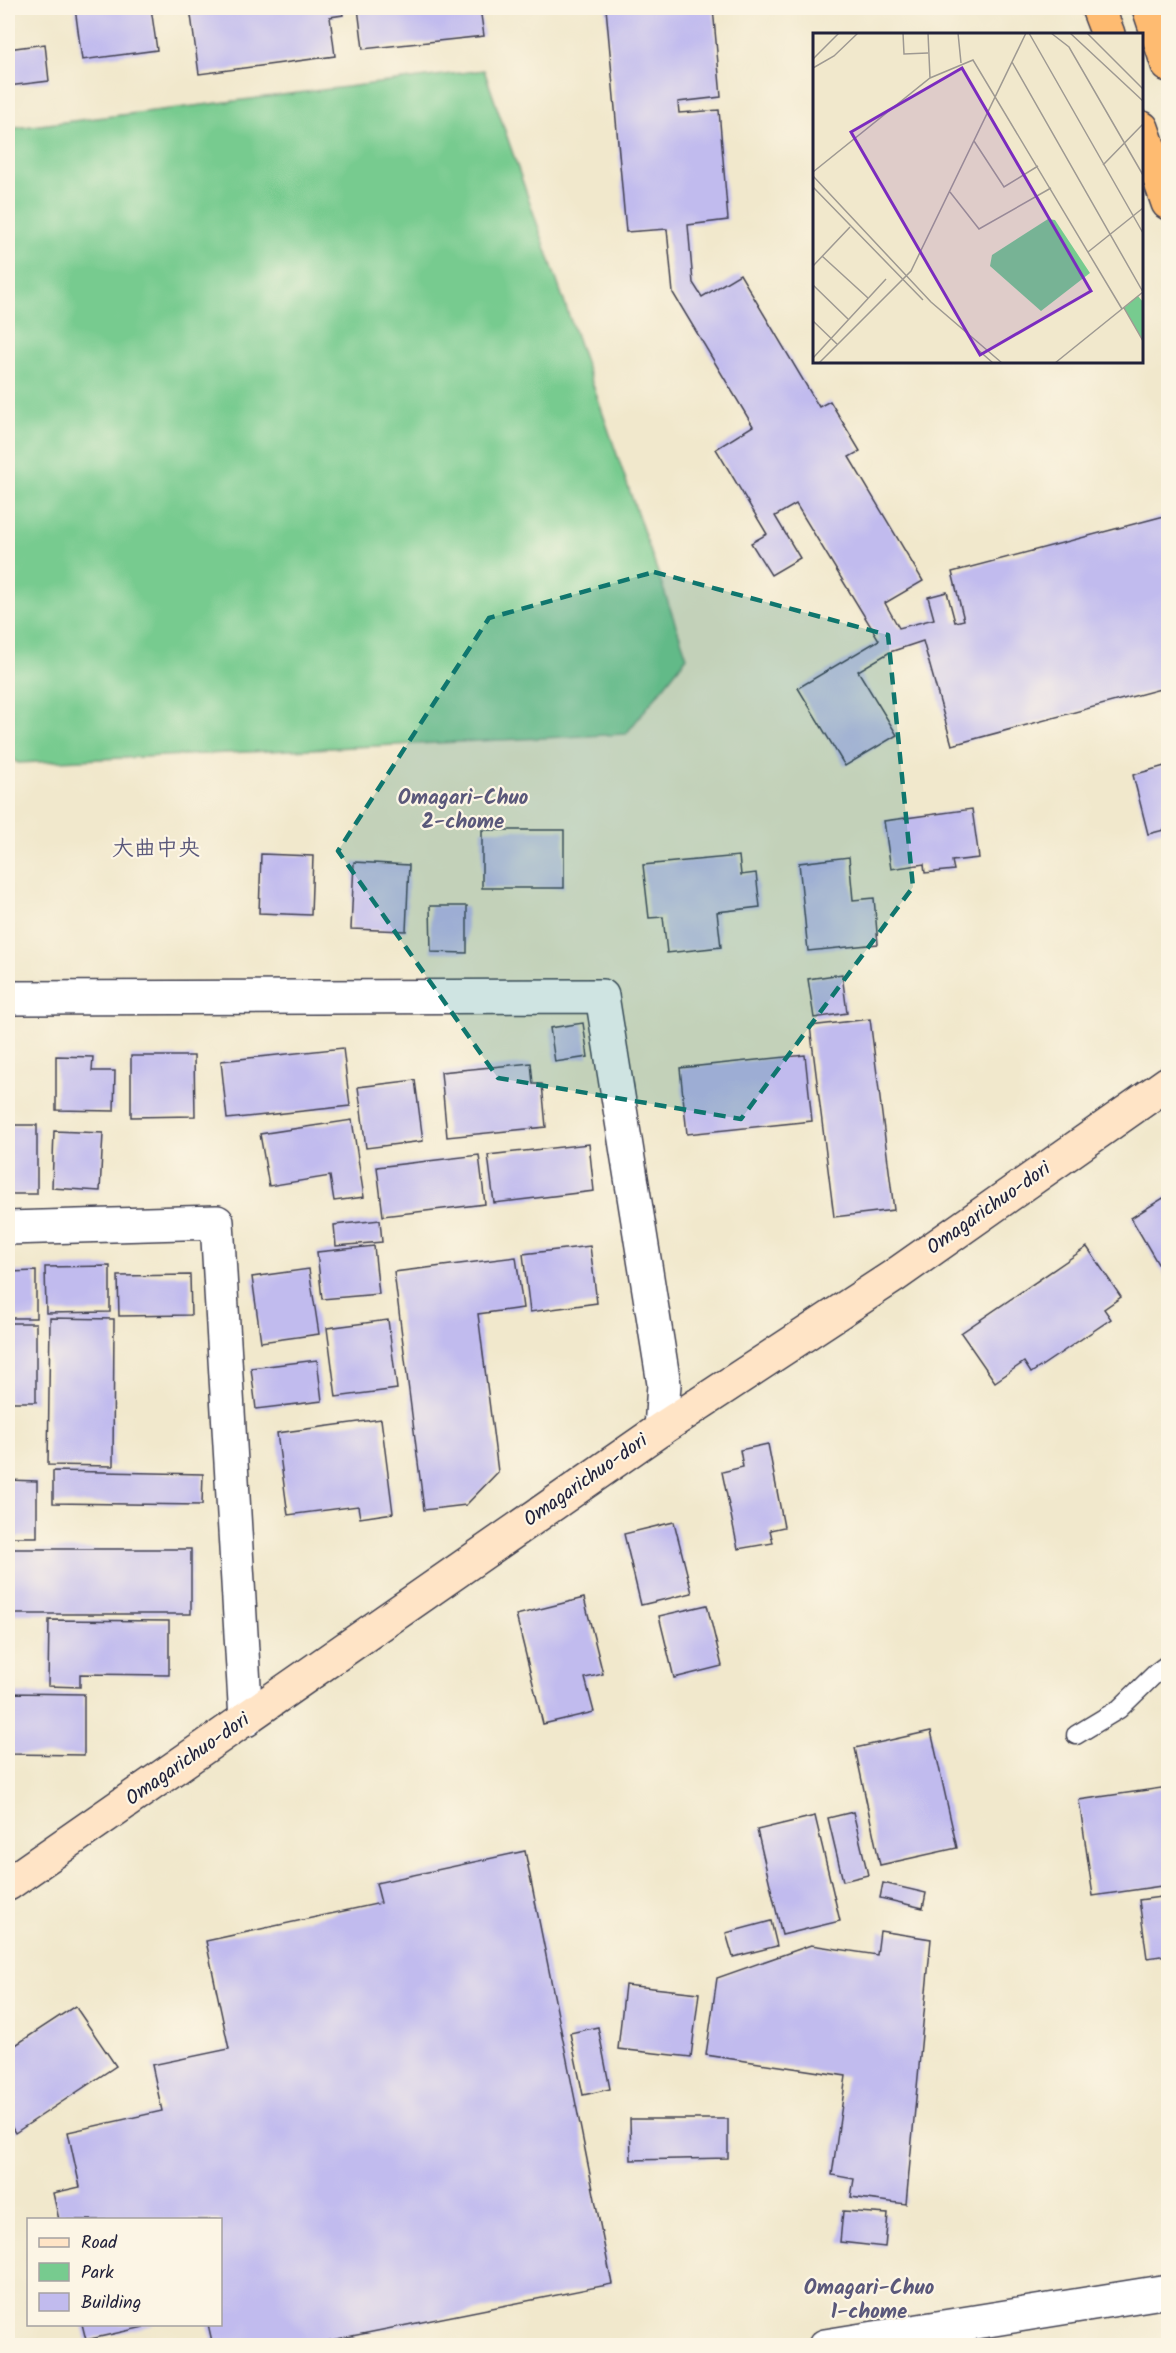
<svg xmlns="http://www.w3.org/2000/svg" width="1176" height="2353" font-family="Kalam,'Klee One',sans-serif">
<rect width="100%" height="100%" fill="#fcf5e5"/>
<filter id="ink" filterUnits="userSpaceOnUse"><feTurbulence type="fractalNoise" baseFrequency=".0167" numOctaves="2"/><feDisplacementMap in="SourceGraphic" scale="12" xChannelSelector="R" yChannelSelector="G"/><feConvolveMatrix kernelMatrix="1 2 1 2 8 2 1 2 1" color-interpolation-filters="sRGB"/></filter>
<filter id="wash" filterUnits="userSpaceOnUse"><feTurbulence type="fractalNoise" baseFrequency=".008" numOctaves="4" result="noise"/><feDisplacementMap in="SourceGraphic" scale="24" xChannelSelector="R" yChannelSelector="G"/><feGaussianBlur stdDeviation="1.35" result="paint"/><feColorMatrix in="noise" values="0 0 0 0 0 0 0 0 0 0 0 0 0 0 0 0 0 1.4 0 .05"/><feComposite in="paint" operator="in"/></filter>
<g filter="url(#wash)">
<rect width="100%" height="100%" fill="#f1e8cc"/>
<!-- green -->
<path fill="#77cb8f" stroke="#4c7665" stroke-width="1.5" d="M484,70L687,657L626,734L18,763L8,756V129Z"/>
<g id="blocks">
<!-- building -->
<g fill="#c1bbee">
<path d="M75,8H151L157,50L82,60Z"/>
<path d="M190,8H342L343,15L330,17L335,56L199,74Z"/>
<path d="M358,8H480L484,36L363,49Z"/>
<path d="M606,8H713L721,97L678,102L679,113L719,110L728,220L688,225L693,283L702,297L740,274L819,407L830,401L860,451L849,457L923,581L885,603L899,628L934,619L928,597L947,592L955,622L964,620L952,572L1168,515V687L952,745L923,641L890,652L858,671L897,735L845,766L798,688L879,640L796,504L775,516L800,558L771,575L751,543L767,534L716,449L753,426L673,293L667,229L626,232Z"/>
<path d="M45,44L49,81L8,86V49Z"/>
<path d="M1168,765V829L1148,834L1133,775Z"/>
<path d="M972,809L979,858L952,861L954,870L925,873L924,864L891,869L884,821Z"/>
<rect x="482" y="830" width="82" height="58"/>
<path d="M261,854L313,856L311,915L259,913Z"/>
<path d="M739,856L741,875L756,873L760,907L717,912L721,947L667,953L663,917L649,918L643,865Z"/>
<path d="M849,857L853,900L874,898L878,944L808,951L799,863Z"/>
<path d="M354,862L409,865L406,931L351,929Z"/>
<path d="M430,906H467V953L431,952Z"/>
<path d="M842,974L847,1013L814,1018L808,979Z"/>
<path d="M870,1019L894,1210L834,1217L810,1026Z"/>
<path d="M583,1023L588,1057L555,1062L550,1028Z"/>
<path d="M343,1048L350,1106L227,1119L221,1061Z"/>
<path d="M805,1055L812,1121L687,1134L680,1068Z"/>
<path d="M56,1056L93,1057L92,1071H115L114,1111L56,1110Z"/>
<path d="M131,1056H194L195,1116L131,1117Z"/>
<path d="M531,1063L533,1084H542L546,1127L447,1137L441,1072Z"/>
<path d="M415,1080L423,1141L366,1148L358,1087Z"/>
<path d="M352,1120L364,1197L334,1201L330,1176L269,1186L260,1134Z"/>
<rect x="8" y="1125" width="29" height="69"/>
<path d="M54,1131L103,1133L100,1191L52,1188Z"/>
<path d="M589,1144L594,1191L494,1203L488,1155Z"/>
<path d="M479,1155L485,1204L383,1216L377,1167Z"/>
<path d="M1168,1195V1281L1131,1218Z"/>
<path d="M380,1220L382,1242L336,1246L334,1225Z"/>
<path d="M374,1246L379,1294L322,1299L317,1252Z"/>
<path d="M590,1246L597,1303L530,1312L523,1254Z"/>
<path d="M1087,1247L1121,1297L1104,1309L1111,1319L1031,1373L1024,1362L995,1382L961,1333Z"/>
<path d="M516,1257L523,1308L478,1314L498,1472L466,1505L424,1510L394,1272Z"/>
<path d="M110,1266V1312L46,1313L45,1267Z"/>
<path d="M309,1269L319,1334L261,1342L252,1277Z"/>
<path d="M36,1271V1318H8V1272Z"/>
<path d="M190,1275L191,1315L119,1316L118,1276Z"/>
<path d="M50,1318L114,1319L113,1466L48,1465Z"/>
<path d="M388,1320L397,1389L336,1397L327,1328Z"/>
<rect x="8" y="1323" width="28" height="79"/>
<path d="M317,1360L322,1401L256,1409L251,1368Z"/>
<path d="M381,1419L393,1513L360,1518L358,1506L288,1515L277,1433Z"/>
<path d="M768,1444L784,1527L770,1530L773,1543L738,1549L722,1472L743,1467L740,1450Z"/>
<path d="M53,1471L203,1474L202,1505L53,1503Z"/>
<path d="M8,1480L37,1481V1537H8Z"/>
<path d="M674,1522L692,1593L641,1605L624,1534Z"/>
<rect x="8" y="1549" width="183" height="65"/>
<path d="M584,1598L603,1674L585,1678L594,1712L543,1724L516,1615Z"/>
<path d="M707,1605L722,1666L674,1678L659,1616Z"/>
<path d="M49,1620L169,1621V1675L80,1674V1687L48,1686Z"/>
<path d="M8,1693L84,1694V1755L8,1754Z"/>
<path d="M931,1731L957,1848L880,1865L855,1748Z"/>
<path d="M1168,1787V1885L1093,1896L1079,1800Z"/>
<path d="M853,1812L868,1875L843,1881L828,1818Z"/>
<path d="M815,1816L840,1921L782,1935L757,1830Z"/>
<path d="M525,1851L612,2284L302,2346H213L208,2324H220V2220H59L53,2193L80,2187L68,2132L162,2111L152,2065L229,2049L206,1941L381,1903L376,1883Z"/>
<path d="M883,1883L926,1893L923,1908L880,1898Z"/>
<path d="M1168,1896V1955L1147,1958L1139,1900Z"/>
<path d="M771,1921L777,1946L733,1957L726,1933Z"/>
<path d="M880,1931L931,1939L906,2204L851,2197L854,2179L832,2175L846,2076L706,2055L717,1978L811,1945L877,1955Z"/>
<path d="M625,1985L699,1993L691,2057L618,2049Z"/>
<path d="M75,2006L116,2066L15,2133L8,2121V2050Z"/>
<path d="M598,2027L610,2089L583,2095L570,2033Z"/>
<path d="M630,2119H728V2158L631,2160Z"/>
<path d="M843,2211L888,2214L885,2247L840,2242Z"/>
<path d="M82,2324H153V2325L86,2340Z"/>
</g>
</g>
</g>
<g filter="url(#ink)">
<use href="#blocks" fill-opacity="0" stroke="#414051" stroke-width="1.5"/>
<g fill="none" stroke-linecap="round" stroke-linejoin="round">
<defs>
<path id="lane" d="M1076,1735L1119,1709L1156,1673L1168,1664"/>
<g id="street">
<path d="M8,998L602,996L664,1384L661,1429"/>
<path d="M8,1228L217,1222L246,1720"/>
<path d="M825,2346L1168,2291"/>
</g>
<path id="secondary" d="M8,1884L661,1429L894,1276L1168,1083"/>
<g id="highway">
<path d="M1098,8L1108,34"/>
<path d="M1149,8L1168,65"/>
<path d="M1142,128L1168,203"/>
</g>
</defs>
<!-- lane casing -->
<use href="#lane" stroke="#414051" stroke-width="21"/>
<!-- street casing -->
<use href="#street" stroke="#414051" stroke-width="36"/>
<!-- secondary casing -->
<use href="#secondary" stroke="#414051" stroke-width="36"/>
<!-- highway casing -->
<use href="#highway" stroke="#414051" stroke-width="36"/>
<!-- lane -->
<use href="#lane" stroke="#fff" stroke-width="18"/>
<!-- street -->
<use href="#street" stroke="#fff" stroke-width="33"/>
<!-- secondary -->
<use href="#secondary" stroke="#ffe4c6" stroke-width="33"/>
<!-- highway -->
<use href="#highway" stroke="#febb71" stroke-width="33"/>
</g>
</g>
<!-- marked area -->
<path fill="#0f766e" fill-opacity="0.2" stroke="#0f766e" stroke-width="4.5" stroke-dasharray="12 8" stroke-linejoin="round" d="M654,572L888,635L913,887L741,1119L498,1078L338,851L489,618Z"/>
<g text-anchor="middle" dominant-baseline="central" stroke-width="4.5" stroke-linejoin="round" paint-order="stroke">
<!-- street labels -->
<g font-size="20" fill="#22223b" stroke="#fcf5e5">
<text transform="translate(989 1209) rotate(-35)">Omagarichuo-dori</text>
<text transform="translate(586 1481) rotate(-35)">Omagarichuo-dori</text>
<text transform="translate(188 1760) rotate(-35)">Omagarichuo-dori</text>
</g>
<!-- neighbourhood labels -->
<g font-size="21" font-weight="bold" fill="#5a587a" stroke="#fcf5e5">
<text x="463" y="798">Omagari-Chuo<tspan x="463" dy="24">2-chome</tspan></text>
<text x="869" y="2288">Omagari-Chuo<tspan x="869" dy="24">1-chome</tspan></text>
</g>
<!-- quarter labels -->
<g font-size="22" font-weight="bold" fill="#5a587a" stroke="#fcf5e5">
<text x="156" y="849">大曲中央</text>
</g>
</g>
<!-- overview -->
<g transform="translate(813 33)">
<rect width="330" height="330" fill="#f1e8cc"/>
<path d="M235,186L242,187L277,240L228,278L177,233L179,222ZM325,263L330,269V308L311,275Z" fill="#77cb8f"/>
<path fill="none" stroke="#9e9992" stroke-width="1.5" d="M90,0L91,21L115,20M115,0L117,45M145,0L148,30M216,0L330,200M238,0L256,14L330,142M257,0L330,68M274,0L330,56M0,26L26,0M199,29L330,259M0,35L21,23L45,0M161,108L191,154L225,133M290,132L330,91M0,139L117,45L160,27L309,276M0,143L118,269L189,330M0,154L110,267M137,159L166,196L238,155M275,219L330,175M9,223L55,265M0,233L37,194M0,252L35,286M311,275L330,308M0,288L25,312M163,315L180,330M0,325L73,246M6,330L98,238L213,0M242,330L330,259"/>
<path fill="#7b2cbf" fill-opacity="0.15" stroke="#7b2cbf" stroke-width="3" d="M149,35L278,258L167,322L38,99Z"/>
<rect width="330" height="330" fill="none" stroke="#22223b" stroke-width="3"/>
</g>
<!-- margin -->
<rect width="1176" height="2353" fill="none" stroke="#fcf5e5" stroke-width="30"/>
<!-- legend -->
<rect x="27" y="2218" width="195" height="108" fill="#fcf5e5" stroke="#a5a1a1" stroke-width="1.5"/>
<rect x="39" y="2238" width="30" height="9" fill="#ffe4c6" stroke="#a5a1a1" stroke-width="1.5"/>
<text x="81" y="2248" font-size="18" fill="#22223b">Road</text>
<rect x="39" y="2263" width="30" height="18" fill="#77cb8f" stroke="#a5a1a1" stroke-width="1.5"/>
<text x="81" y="2278" font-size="18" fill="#22223b">Park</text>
<rect x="39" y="2293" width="30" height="18" fill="#c1bbee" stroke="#a5a1a1" stroke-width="1.5"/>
<text x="81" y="2308" font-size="18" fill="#22223b">Building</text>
</svg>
